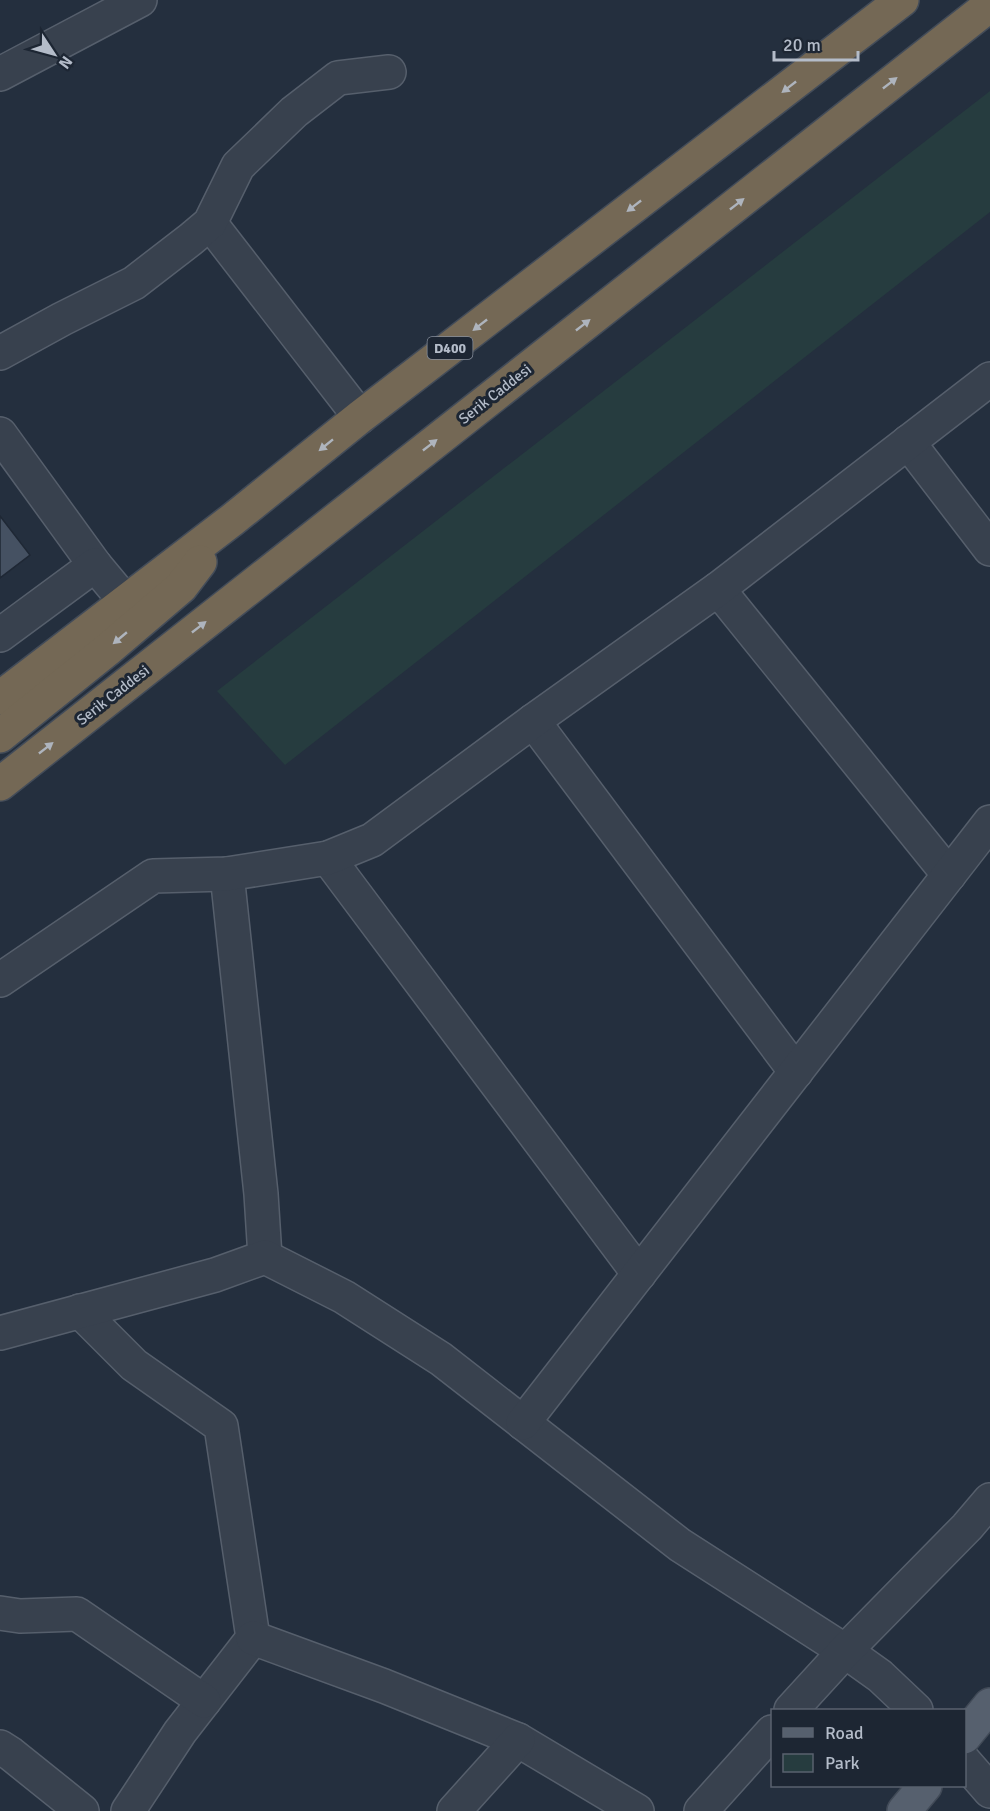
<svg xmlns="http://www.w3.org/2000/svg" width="990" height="1811" font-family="Signika,sans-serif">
<rect width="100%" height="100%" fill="#242f3e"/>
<!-- green -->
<path fill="#263c3f" d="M990,91V212L285,765L217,691Z"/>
<!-- building -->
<path fill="#455162" stroke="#1f2835" stroke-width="1.5" d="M0,516L30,555L0,578Z"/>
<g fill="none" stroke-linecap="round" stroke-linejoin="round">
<defs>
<g id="minor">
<path d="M0,74L140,0"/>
<path d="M210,223L360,417"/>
<path d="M0,353L62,319L134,283L191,239L210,223L238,166L294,112L338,78L389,72"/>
<path d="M0,434L95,565"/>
<path d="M908,442L990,549"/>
<path d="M718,589L949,875"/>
<path d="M0,635L95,565L125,601"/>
<path d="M533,721L796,1072"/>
<path d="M328,858L639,1274"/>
<path d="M227,874L261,1194L265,1257"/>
<path d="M0,980L153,876L227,874L328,858L372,840L533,721L718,589L990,379"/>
<path d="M80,1311L134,1365L221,1426L253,1638L180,1732L128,1811"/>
<path d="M0,1333L215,1275L265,1257L344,1297L441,1359L680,1545L845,1651L880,1676L916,1710"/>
<path d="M523,1423L990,822"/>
<path d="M0,1613L20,1616L77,1614L204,1701"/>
<path d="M253,1638L384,1686L518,1740L637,1811"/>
<path d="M791,1710L845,1651L967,1527L990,1500"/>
<path d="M0,1747L11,1754L82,1811"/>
<path d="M964,1761L990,1791"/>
<path d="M454,1811L518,1740"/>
<path d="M701,1811L772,1732"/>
</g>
<g id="major">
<path d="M964,1737L990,1705"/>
<path d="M904,1811L925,1786"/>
</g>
<g id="highway">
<path d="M0,698L232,520L360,417L902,0"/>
<path d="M0,736L107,650L181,587L200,562"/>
<path d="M0,784L990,5"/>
</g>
</defs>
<!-- minor casing -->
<use href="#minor" stroke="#565f6c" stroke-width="36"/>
<!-- major casing -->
<use href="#major" stroke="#414a57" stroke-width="36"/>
<!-- highway casing -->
<use href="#highway" stroke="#434c59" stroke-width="36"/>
<!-- minor -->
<use href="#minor" stroke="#38414e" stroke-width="33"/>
<!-- major -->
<use href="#major" stroke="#56606e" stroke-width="33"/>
<!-- highway -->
<use href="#highway" stroke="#746855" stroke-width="33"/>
</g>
<!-- one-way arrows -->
<defs><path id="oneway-solid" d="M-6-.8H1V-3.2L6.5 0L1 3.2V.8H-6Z" transform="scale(1.5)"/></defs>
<g fill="#aeb4bd">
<use href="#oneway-solid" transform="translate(890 83) rotate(-38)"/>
<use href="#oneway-solid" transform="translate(789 87) rotate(142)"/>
<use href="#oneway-solid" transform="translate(737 204) rotate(-38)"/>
<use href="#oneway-solid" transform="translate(634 206) rotate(142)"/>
<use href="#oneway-solid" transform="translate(480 325) rotate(142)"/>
<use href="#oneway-solid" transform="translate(583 325) rotate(-38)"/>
<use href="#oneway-solid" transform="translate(326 445) rotate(141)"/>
<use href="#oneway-solid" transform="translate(430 445) rotate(-38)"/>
<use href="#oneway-solid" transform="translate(199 627) rotate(-38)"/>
<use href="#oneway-solid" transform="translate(120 638) rotate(140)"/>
<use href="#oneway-solid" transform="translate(46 748) rotate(-38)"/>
</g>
<g text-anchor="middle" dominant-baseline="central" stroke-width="6" stroke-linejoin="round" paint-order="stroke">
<!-- shield labels -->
<rect fill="#1d2633" stroke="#878f9c" stroke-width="1.5" x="427.5" y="337" width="45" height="22" rx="4.5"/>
<g font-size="14" font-weight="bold" fill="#b4bcc9">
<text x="450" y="348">D400</text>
</g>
<!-- street labels -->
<g font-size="15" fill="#b4bcc9" stroke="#1d2633">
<text transform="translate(495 394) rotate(-38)">Serik Caddesi</text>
<text transform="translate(113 695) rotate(-38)">Serik Caddesi</text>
</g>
</g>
<!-- legend -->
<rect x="771" y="1709" width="195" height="78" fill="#1d2633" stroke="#59626f" stroke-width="1.5"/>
<rect x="783" y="1728" width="30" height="9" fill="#56606e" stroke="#59626f" stroke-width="1.5"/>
<text x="825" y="1739" font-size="18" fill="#b4bcc9">Road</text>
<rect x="783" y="1754" width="30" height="18" fill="#263c3f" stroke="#59626f" stroke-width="1.5"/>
<text x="825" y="1769" font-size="18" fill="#b4bcc9">Park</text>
<!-- north arrow -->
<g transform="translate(54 54) rotate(126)" stroke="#1d2633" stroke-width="4.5" paint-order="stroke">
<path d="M0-4.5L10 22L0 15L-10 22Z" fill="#b4bcc9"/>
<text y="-9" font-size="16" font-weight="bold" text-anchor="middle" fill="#b4bcc9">N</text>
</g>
<!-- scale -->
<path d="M774 51v9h84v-9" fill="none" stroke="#b4bcc9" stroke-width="3"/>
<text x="783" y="51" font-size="18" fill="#b4bcc9" stroke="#1d2633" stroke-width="4.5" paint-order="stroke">20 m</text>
</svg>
